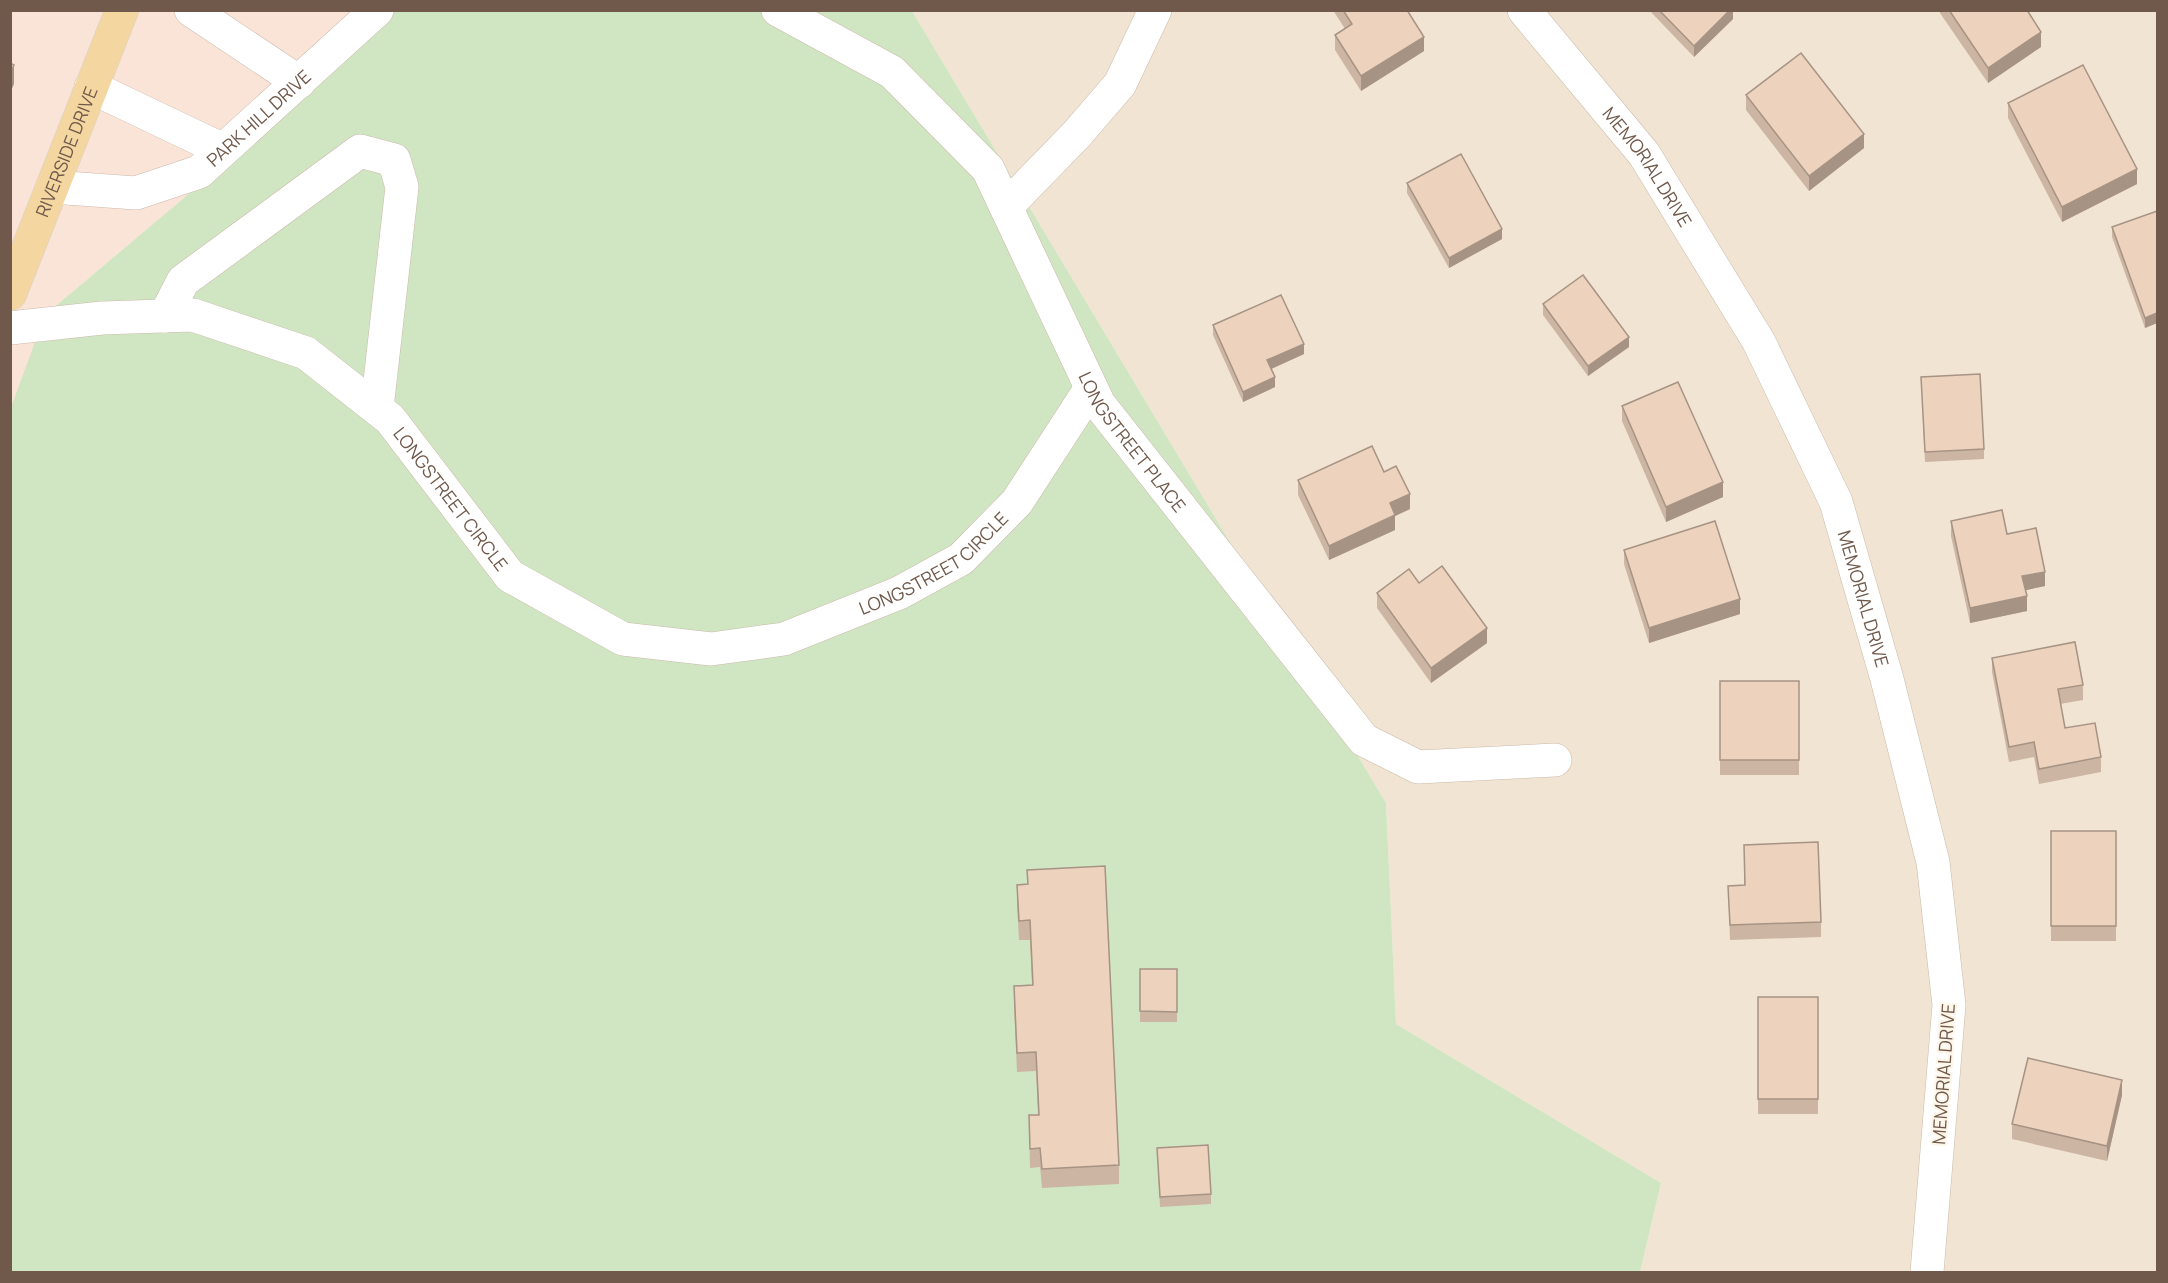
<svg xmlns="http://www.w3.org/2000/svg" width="2168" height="1283" font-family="Manrope,sans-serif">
<rect width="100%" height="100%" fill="#faf2e3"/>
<!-- residential -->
<path fill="#f1e4d2" d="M912,11H2157V1272H1640L1661,1183L1396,1024L1386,803Z"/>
<!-- commercial -->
<path fill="#fae3d7" d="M11,11H386L279,118L45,315L11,410Z"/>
<!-- green -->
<path fill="#d0e6c3" d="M386,11H912L1386,803L1396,1024L1661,1183L1640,1272H11L10,410L45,315L279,118Z"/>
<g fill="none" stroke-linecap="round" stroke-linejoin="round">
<defs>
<g id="minor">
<path d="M191,10L299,82"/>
<path id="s1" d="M778,10L892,72L988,169L1099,404L1364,740L1418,767L1555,760"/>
<path id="s2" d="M1524,10L1644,154L1759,342L1836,502L1887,679L1933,862L1949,1005L1927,1272"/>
<path d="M91,87L223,150"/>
<path id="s3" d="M52,187L136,193L199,172L377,10"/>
<path d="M1006,207L1077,134L1120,84L1155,10"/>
<path d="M165,316L183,281L360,151L394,160L402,187L377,408"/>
<path id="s4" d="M10,328L102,318L193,315L306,353L390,419L510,576L623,639L711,649L784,639L899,593L961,559L1017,502L1091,388"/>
</g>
<g id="major">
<path id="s5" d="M10,294L122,10"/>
</g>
</defs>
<!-- minor casing -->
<use href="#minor" stroke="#cabaab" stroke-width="34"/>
<!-- major casing -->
<use href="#major" stroke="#d7d1cd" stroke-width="34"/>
<!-- minor -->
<use href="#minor" stroke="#fff" stroke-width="33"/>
<!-- major -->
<use href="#major" stroke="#f4d7a0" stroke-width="33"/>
</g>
<!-- wall -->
<g fill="#ccb5a3">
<path d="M1333,10H1407L1424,51L1361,91L1335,50V35L1345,29Z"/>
<path d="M1649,10H1733V19L1694,57Z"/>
<path d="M1940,10H2027L2041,47L1988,83L1940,13Z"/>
<path d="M1746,95L1864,148L1809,191L1746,110Z"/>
<path d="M2008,103L2137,184L2062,222L2008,118Z"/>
<path d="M1407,183L1502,239L1449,268L1407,193Z"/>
<path d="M2157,211V323L2145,328L2112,237V227Z"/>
<path d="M1543,304L1629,347L1588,376L1543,315Z"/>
<path d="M1213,325L1304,354L1271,369L1275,387L1243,402L1213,335Z"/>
<path d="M1921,377L1984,449V459L1925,462Z"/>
<path d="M1622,406L1723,497L1666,522L1622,421Z"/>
<path d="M1384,472L1410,509L1395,516V530L1329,560L1298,495V480Z"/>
<path d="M1951,521L2045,586L2025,590L2027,611L1970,623L1951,536Z"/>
<path d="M1624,550L1740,614L1649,643L1624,564Z"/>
<path d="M1419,583L1487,643L1431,683L1377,608V593Z"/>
<path d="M1992,658L2083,685V700L2060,704L2065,728L2101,757V772L2039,784L2034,757L2009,762L1992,672Z"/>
<rect x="1720" y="681" width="79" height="94"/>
<rect x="2051" y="831" width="65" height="110"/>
<path d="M1744,845L1821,922V937L1730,940L1728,886L1744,885Z"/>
<path d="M1027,870L1119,1165V1184L1042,1188L1040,1167L1030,1168L1029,1115H1038L1036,1071L1017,1072L1014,1005V986L1032,985L1030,940H1019L1017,904V885L1027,884Z"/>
<rect x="1140" y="969" width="37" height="53"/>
<rect x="1758" y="997" width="60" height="117"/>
<path d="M2122,1095L2107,1161L2012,1139V1124Z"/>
<path d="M1157,1148L1211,1194V1204L1160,1207Z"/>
</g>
<!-- shaded-wall -->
<g fill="#a69384">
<path d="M1730,10H1733V19L1694,57V46Z"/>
<path d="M2041,32V47L1988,83V68Z"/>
<path d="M1424,37V51L1361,91V76Z"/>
<path d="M14,65V84L10,93V74Z"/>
<path d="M1864,134V148L1809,191V176Z"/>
<path d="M2137,169V184L2062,222V207Z"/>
<path d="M1502,229V239L1449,268V258Z"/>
<path d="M2157,313V323L2145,328V318Z"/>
<path d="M1629,337V347L1588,376V366Z"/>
<path d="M1304,344V354L1267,371V360Z"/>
<path d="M1275,377V387L1243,402V392Z"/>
<path d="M1723,482V497L1666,522V507Z"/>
<path d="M1410,494V509L1395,516V530L1329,560V546L1390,503Z"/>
<path d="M2045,572V586L2022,591V576Z"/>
<path d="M2027,596V611L1970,623V608Z"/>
<path d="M1740,599V614L1649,643V628Z"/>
<path d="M1487,628V643L1431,683V668Z"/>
<path d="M2122,1080V1095L2107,1161V1146Z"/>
</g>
<!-- building -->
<g fill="#edd2bd" stroke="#a69384" stroke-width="1.5">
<path d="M1343,10H1407L1424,37L1361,76L1335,35L1352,24Z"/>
<path d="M1659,10H1730L1694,46Z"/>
<path d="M1949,10H2027L2041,32L1988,68Z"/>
<path d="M1801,53L1864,134L1809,176L1746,95Z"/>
<path d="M10,63L14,65L10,74Z"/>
<path d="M2083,65L2137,169L2062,207L2008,103Z"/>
<path d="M1461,154L1502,229L1449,258L1407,183Z"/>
<path d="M2157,211V313L2145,318L2112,227Z"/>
<path d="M1583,275L1629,337L1588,366L1543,304Z"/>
<path d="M1281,295L1304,344L1267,360L1275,377L1243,392L1213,325Z"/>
<path d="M1980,374L1984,449L1925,452L1921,377Z"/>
<path d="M1678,382L1723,482L1666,507L1622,406Z"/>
<path d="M1372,446L1384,472L1396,466L1410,494L1390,503L1395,515L1329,546L1298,480Z"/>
<path d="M2002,510L2007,534L2036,528L2045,572L2022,576L2027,596L1970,608L1951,521Z"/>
<path d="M1715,521L1740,599L1649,628L1624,550Z"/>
<path d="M1442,566L1487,628L1431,668L1377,593L1409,569L1419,583Z"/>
<path d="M2075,642L2083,685L2058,689L2065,728L2095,723L2101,757L2039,769L2034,742L2009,747L1992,658Z"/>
<rect x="1720" y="681" width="79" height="79"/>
<rect x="2051" y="831" width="65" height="95"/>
<path d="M1818,842L1821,922L1730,925L1728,886L1745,885L1744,845Z"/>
<path d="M1105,866L1119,1165L1042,1169L1040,1148L1030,1149L1029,1115H1039L1036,1052L1017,1053L1014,986L1033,985L1030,920L1019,921L1017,885L1028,884L1027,870Z"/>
<path d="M1140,969H1177V1012L1140,1011Z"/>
<rect x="1758" y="997" width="60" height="102"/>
<path d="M2028,1058L2122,1080L2107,1146L2012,1124Z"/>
<path d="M1208,1145L1211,1194L1160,1197L1157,1148Z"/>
</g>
<g text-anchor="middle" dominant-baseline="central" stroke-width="4.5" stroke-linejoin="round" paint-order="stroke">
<!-- street labels -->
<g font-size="18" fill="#70594b" stroke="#fdf6e9">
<text stroke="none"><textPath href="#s3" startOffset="231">PARK HILL DRIVE</textPath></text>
<text stroke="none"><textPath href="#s5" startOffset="153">RIVERSIDE DRIVE</textPath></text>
<text stroke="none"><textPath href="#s2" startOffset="200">MEMORIAL DRIVE</textPath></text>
<text stroke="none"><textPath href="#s1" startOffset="576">LONGSTREET PLACE</textPath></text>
<text stroke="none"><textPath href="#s4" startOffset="510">LONGSTREET CIRCLE</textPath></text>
<text stroke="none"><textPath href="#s4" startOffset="1068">LONGSTREET CIRCLE</textPath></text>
<text stroke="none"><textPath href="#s2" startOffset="686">MEMORIAL DRIVE</textPath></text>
<text transform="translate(1943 1074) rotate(-86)">MEMORIAL DRIVE</text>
</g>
</g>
<!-- border -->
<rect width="2168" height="1283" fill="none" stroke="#70594b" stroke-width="24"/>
</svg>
